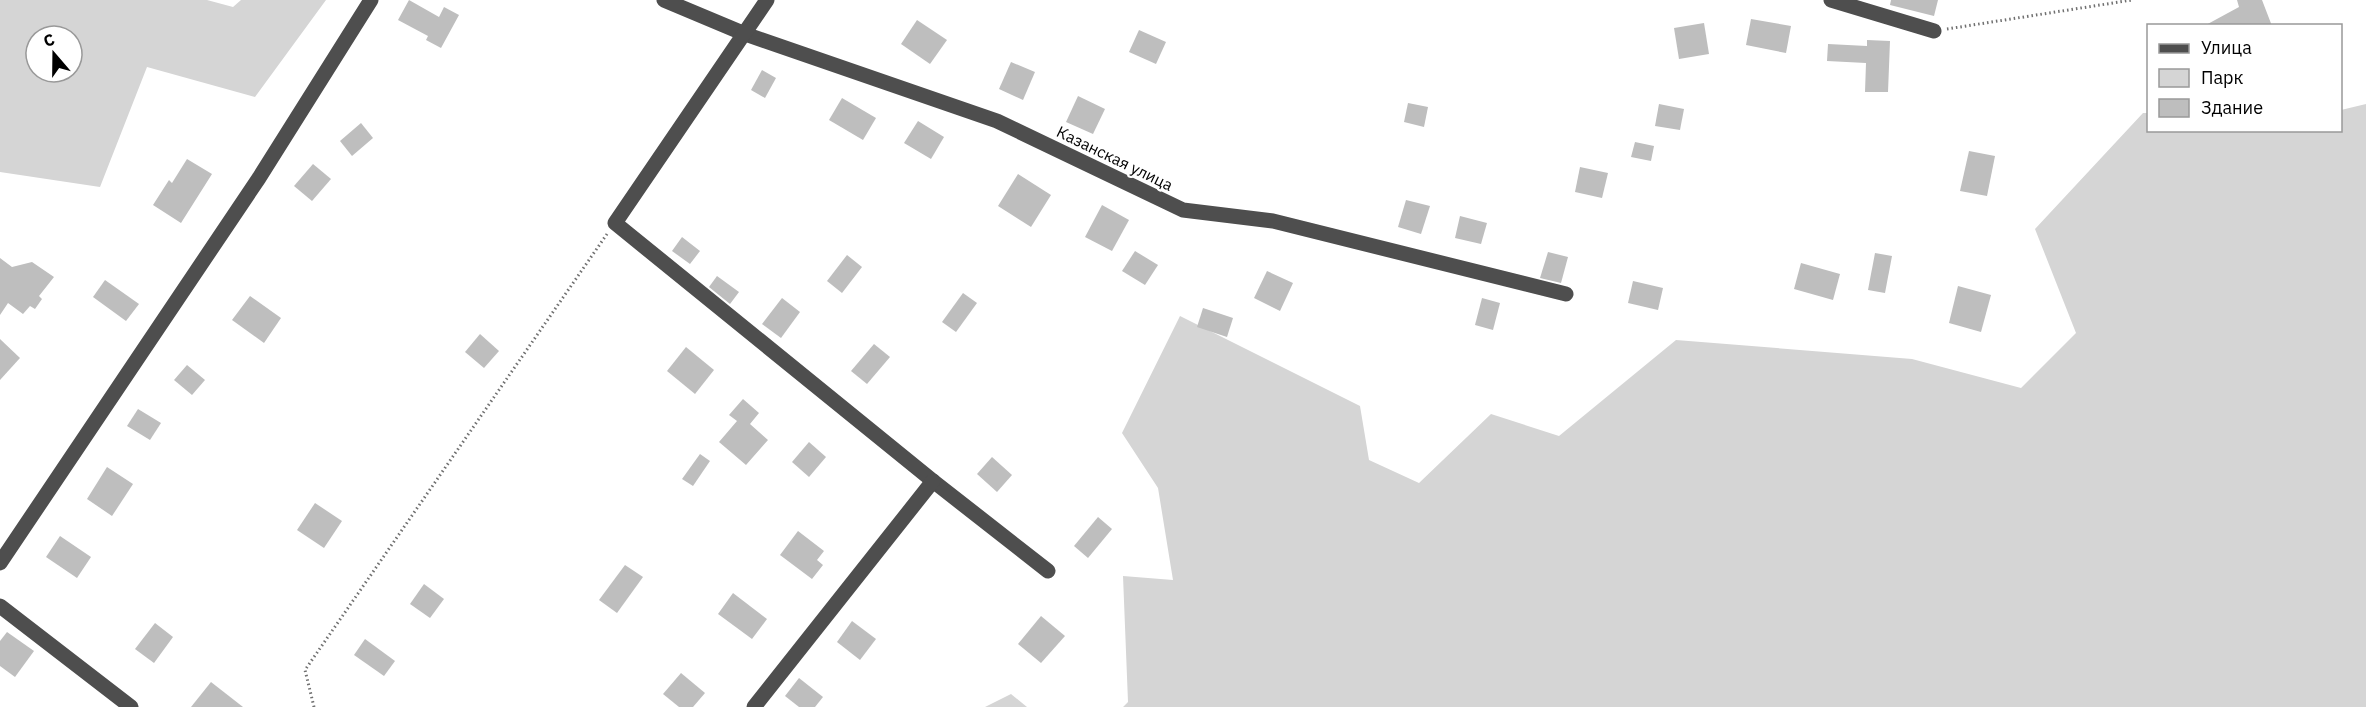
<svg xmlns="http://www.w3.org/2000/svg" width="2366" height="707" font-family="'IBM Plex Sans',sans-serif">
<rect width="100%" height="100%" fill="#fff"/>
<!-- green -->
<g fill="#d5d5d5" fill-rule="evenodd">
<path d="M0,0H207L233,7L241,0H326L255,97L147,67L100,187L0,172ZM36,36H72V72H36Z"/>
<path d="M2366,104V707H1123L1128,702L1123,576L1173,580L1158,488L1122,433L1180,316L1360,406L1369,460L1419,483L1491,414L1559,436L1676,340L1912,359L2021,388L2076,333L2035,229L2143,113H2148V130H2340L2341,110Z"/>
<path d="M1011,694L1027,707H985Z"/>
</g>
<!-- building -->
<g fill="#bebebe">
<path d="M409,0L439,17L444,7L459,15L441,48L426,40L428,36L398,20Z"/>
<path d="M1891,0H1938L1934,16L1890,5Z"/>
<path d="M2237,0H2262L2272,26H2204L2239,7Z"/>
<path d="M1751,19L1791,26L1786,53L1746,45Z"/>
<path d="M917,20L947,40L930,64L901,44Z"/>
<path d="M1704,23L1709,54L1679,59L1674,28Z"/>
<path d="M1139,30L1166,42L1156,64L1129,52Z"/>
<path d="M1867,40L1890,41L1888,92H1865L1866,63L1827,61L1828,44L1867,46Z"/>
<path d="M1011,62L1035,72L1023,100L999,89Z"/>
<path d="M762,70L776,78L765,98L751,90Z"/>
<path d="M1078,96L1105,109L1093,134L1066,122Z"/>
<path d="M842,98L876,118L863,140L829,120Z"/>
<path d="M1408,103L1428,107L1424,127L1404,122Z"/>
<path d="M1659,104L1684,109L1680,130L1655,126Z"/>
<path d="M918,121L944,137L931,159L904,143Z"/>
<path d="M361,123L373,138L352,156L340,141Z"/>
<path d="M1635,142L1654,146L1651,161L1631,157Z"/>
<path d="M1969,151L1995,156L1987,196L1960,191Z"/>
<path d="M187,159L212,174L181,223L153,205L169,180L172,183Z"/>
<path d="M313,164L331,179L312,201L294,186Z"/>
<path d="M1580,167L1608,173L1602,198L1575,192Z"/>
<path d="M1018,174L1051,195L1031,227L998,206Z"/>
<path d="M1406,200L1430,206L1421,234L1398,227Z"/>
<path d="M1102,205L1129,220L1112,251L1085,237Z"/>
<path d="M1460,216L1487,223L1481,244L1455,238Z"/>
<path d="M682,237L700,251L690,264L672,251Z"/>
<path d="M1135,251L1158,265L1145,285L1122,271Z"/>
<path d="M1548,252L1568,257L1561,283L1540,278Z"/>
<path d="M1875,253L1892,256L1885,293L1868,290Z"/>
<path d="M847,255L862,267L842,293L827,281Z"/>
<path d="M0,258L12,267L32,262L54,277L39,296L42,299L35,309L30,306L23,314L8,303L0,315Z"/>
<path d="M1801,263L1840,274L1833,300L1794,289Z"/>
<path d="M1267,271L1293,283L1280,311L1254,298Z"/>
<path d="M717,276L739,292L730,304L709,287Z"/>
<path d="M105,280L139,304L126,321L93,297Z"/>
<path d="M1633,281L1663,288L1658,310L1628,303Z"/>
<path d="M1958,286L1991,295L1981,332L1949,323Z"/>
<path d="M963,293L977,303L956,332L942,322Z"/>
<path d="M250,296L281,318L264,343L232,320Z"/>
<path d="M782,298L800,312L781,338L762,324Z"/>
<path d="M1482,298L1500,303L1493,330L1475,325Z"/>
<path d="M1203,308L1233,318L1227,337L1197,327Z"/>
<path d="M480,334L499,351L484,368L465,352Z"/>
<path d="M0,339L20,358L0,380Z"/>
<path d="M874,344L890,357L867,384L851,371Z"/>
<path d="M686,347L714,370L695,394L667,371Z"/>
<path d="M187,365L205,380L192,395L174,380Z"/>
<path d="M743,399L759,413L750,424L768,440L746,465L719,442L737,421L729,415Z"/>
<path d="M138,409L161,423L150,440L127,426Z"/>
<path d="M809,442L826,457L809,477L792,462Z"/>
<path d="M700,454L710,461L693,486L682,479Z"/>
<path d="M992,457L1012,475L997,492L977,474Z"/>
<path d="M107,467L133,484L112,516L87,499Z"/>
<path d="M315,503L342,521L324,548L297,530Z"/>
<path d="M1098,517L1112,529L1088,558L1074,546Z"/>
<path d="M798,531L824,551L817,560L823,565L812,579L780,555Z"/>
<path d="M60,536L91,557L77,578L46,557Z"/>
<path d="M625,565L643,577L617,613L599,600Z"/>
<path d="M424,584L444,599L430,618L410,604Z"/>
<path d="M733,593L767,619L752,639L718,614Z"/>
<path d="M1041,616L1065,636L1041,663L1018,644Z"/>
<path d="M852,621L876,639L860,660L837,642Z"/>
<path d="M155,623L173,637L154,663L135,649Z"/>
<path d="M7,632L34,651L15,677L0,666V641Z"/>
<path d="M365,639L395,661L384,676L354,655Z"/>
<path d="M681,673L705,693L693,707H679L663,694Z"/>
<path d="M799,678L823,697L815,707H799L785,696Z"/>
<path d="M211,682L243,707H191Z"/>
</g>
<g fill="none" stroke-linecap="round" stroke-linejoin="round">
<!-- path -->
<g stroke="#707070" stroke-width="3" stroke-dasharray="1.5 3" stroke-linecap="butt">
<path d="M1947,29L2132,0"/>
<path d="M314,707L305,670L607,234"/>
</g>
<!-- minor -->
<g stroke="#4e4e4e" stroke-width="15">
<path d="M664,0L745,34L997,121L1183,210L1273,221L1566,294"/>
<path d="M767,0L615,223L933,481L1048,571"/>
<path d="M1831,0L1934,31"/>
<path d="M0,563L259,178L371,0"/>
<path d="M0,606L131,707"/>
<path d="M754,707L933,481"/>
</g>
</g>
<g text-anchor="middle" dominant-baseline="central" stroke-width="4.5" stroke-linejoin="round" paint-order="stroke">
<!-- street labels -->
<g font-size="16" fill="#000" stroke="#fff">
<text transform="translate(1115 158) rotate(26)">Казанская улица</text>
</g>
</g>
<!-- legend -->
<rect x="2147" y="24" width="195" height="108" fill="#ffffff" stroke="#999999" stroke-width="1.5"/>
<rect x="2159" y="44" width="30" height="9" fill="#4e4e4e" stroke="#999999" stroke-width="1.5"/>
<text x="2201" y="54" font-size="18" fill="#000000">Улица</text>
<rect x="2159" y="69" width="30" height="18" fill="#d5d5d5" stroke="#999999" stroke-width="1.5"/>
<text x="2201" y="84" font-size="18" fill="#000000">Парк</text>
<rect x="2159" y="99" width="30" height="18" fill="#bebebe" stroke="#999999" stroke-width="1.5"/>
<text x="2201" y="114" font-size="18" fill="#000000">Здание</text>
<!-- north arrow -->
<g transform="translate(54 54) rotate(340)"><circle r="28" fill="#ffffff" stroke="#999999" stroke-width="1.5"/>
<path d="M0-4.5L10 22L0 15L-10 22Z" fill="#000000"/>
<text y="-9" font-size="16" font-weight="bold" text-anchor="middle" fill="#000000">С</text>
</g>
</svg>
